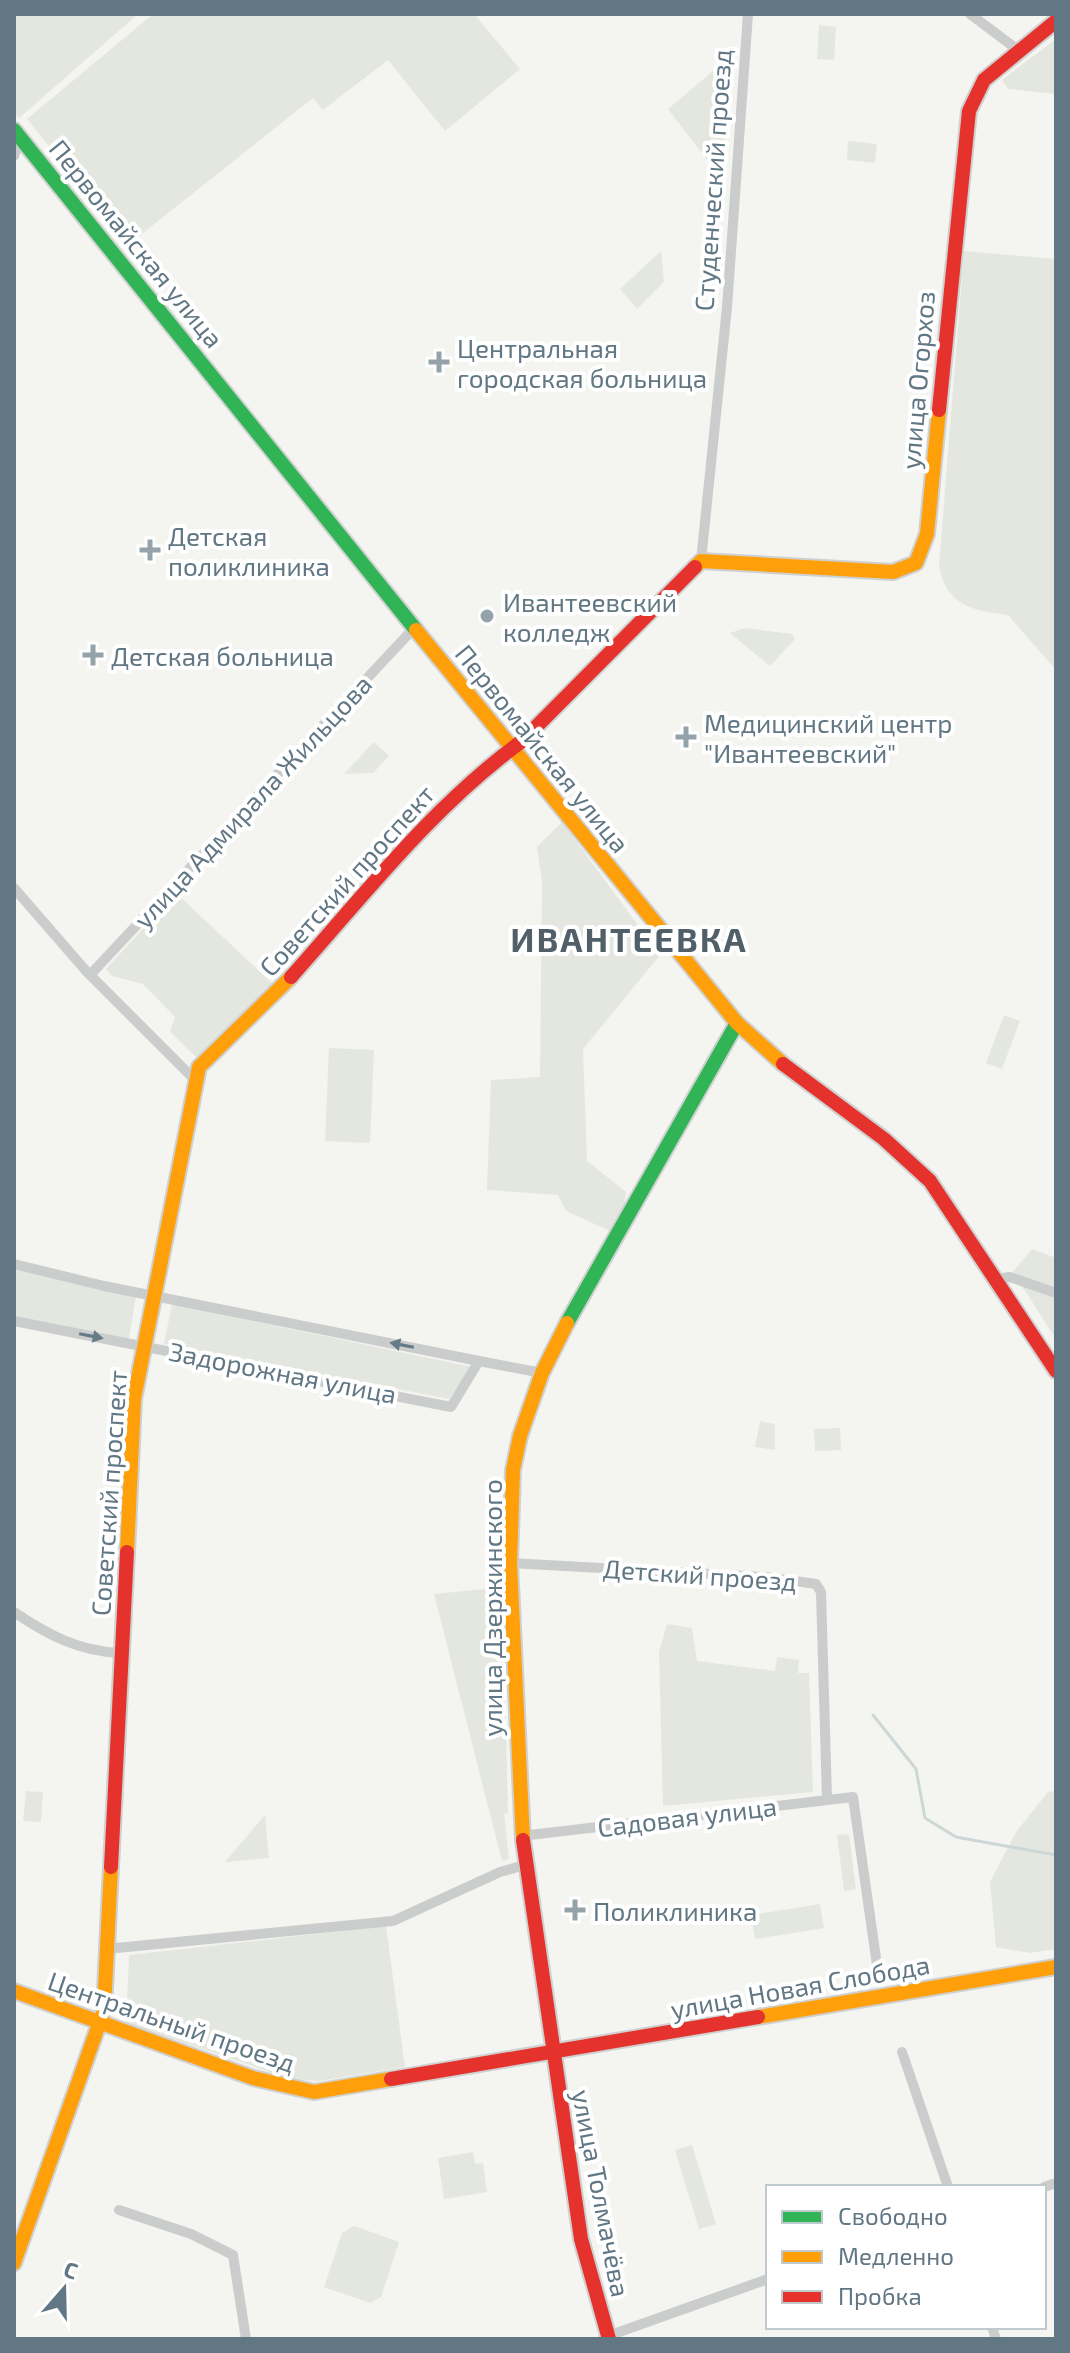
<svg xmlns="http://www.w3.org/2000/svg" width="1070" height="2353" font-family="'Exo 2',sans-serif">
<rect width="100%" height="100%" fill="#f4f4f1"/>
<!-- green -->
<g fill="#e4e7df">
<path d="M14,14H138L19,118L14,112Z"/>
<path d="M153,14H474L520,69L445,131L388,60L323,110L313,98L129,244L27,119Z"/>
<path d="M819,25L836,27L834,60L817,59Z"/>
<path d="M1056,39V94L1008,89L1002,80Z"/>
<path d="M732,55L722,179L668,109Z"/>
<path d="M848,141L877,144L875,163L847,160Z"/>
<path d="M661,251L664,282L637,309L620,289Z"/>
<path d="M964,251L1056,259V670L1008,615C972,610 947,607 939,566Z"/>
<path d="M745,628L792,634L795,639L770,666L730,633Z"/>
<path d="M374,742L389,756L373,773L344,774Z"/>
<path d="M562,822L660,955L583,1049L587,1161L626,1192L623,1214L610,1231L566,1211L558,1195L487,1190L491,1080L540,1077L542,883L537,847Z"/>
<path d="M176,893L274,985L198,1059L170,1032L175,1017L143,984L112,976L106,969Z"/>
<path d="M1004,1015L1020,1021L1002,1069L986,1063Z"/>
<path d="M329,1048L374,1050L370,1143L325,1141Z"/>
<path d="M1032,1249L1056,1258V1339L1013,1272Z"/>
<path d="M14,1266L136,1296L129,1339L14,1321Z"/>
<path d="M172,1304L472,1367L449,1399L164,1344Z"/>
<path d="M760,1421L775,1424V1450L755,1447Z"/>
<path d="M840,1428L841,1450L815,1451L814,1429Z"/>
<path d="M503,1587L508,1813L504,1814L509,1859L502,1861L434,1594Z"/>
<path d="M667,1624L692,1628L697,1661L775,1671L777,1657L799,1660L798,1673H809L813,1792L663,1806L659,1652Z"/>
<path d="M26,1791L43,1792L41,1822L23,1821Z"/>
<path d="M1056,1791V1949L1030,1953L996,1947L990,1882L1016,1832L1048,1792Z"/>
<path d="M265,1815L269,1858L225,1862Z"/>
<path d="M849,1834L856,1889L844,1891L837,1835Z"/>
<path d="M820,1904L824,1928L755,1939L751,1915Z"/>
<path d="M386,1926L405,2067L319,2081L291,2079L126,2023L129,1955Z"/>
<path d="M692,2145L716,2224L699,2229L675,2150Z"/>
<path d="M473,2152L475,2164L483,2163L487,2192L444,2199L438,2158Z"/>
<path d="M354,2226L399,2242L381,2297L370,2303L324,2287L342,2233Z"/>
</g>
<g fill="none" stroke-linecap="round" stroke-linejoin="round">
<!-- stream -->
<path stroke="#cdd7d8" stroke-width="3" d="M873,1715L916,1769L925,1818L956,1837L1056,1855"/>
<defs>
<g id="fast">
<path d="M14,130L416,630"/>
<path d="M567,1323L737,1023"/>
</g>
<g id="slow">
<path d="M695,567L701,561L893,572L916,563L927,534L939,410"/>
<path d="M416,630L737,1023L783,1064"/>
<path d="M127,1552L134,1399L199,1067L291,977"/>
<path d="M523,1840L510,1563L513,1470L520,1436L542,1373L567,1323"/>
<path d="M14,1991L253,2078L314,2092L391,2079"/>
<path d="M758,2017L1056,1967"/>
<path d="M14,2263L104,2010L111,1867"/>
</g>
<g id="jam">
<path d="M939,410L969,111L984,80L1056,21"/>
<path d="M291,977C365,894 432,807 522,741L695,567"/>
<path d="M783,1064L884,1139L930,1181L1056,1371"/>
<path d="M523,1840L581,2239L609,2339"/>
<path d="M111,1867L127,1552"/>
<path d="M391,2079L758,2017"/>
</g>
</defs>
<!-- fast casing -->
<use href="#fast" stroke="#cfd1d1" stroke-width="18"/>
<!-- slow casing -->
<use href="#slow" stroke="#cfd1d1" stroke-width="18"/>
<!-- jam casing -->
<use href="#jam" stroke="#cfd1d1" stroke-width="18"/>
<!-- street -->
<g stroke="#cbcdcd" stroke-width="10">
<path d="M970,14L1018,50"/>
<path d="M14,156L21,138"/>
<path d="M701,561L727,307L748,14"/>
<path d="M14,888L87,972L194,1079"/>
<path d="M90,975L414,628"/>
<path d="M14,1264L104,1286L479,1361"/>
<path d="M996,1279L1010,1277L1056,1293"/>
<path d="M14,1321L451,1407L479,1361L542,1373"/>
<path d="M510,1563L766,1577L816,1584L821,1592L827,1799"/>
<path d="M14,1612C48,1635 78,1651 120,1653"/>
<path d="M521,1836L853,1797L878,1972"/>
<path d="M106,1949L393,1921L500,1872L525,1865"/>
<path d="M902,2052L948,2187"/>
<path d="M1044,2187L1053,2184"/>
<path d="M119,2210L191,2234L233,2255L246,2339"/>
<path d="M992,2327L996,2339"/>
<path d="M608,2336L768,2279"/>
</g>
<!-- fast -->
<use href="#fast" stroke="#30b455" stroke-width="14"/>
<!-- slow -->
<use href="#slow" stroke="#ff9f0a" stroke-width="14"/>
<!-- jam -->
<use href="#jam" stroke="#e5322d" stroke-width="14"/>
</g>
<!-- one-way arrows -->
<defs><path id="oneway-solid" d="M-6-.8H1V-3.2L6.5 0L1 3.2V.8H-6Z" transform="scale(2)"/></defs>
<g fill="#667b88">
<use href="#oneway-solid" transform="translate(91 1336) rotate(11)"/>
<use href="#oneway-solid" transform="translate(402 1345) rotate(-169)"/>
</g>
<!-- markers -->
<g fill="#94a3aa" stroke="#fff" stroke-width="3">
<path d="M435 350h8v8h8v8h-8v8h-8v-8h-8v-8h8z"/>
<path d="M146 538h8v8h8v8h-8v8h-8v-8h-8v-8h8z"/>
<circle cx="487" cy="616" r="8"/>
<path d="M89 643h8v8h8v8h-8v8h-8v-8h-8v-8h8z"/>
<path d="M682 725h8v8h8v8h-8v8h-8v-8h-8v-8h8z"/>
<path d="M571 1898h8v8h8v8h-8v8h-8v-8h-8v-8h8z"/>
</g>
<g text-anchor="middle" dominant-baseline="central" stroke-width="8" stroke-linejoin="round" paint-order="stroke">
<!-- street labels -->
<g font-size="26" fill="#617784" stroke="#fff">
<text transform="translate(712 180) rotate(-86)">Студенческий проезд</text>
<text transform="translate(137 243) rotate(51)">Первомайская улица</text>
<text transform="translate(917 380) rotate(-85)">улица Огорхоз</text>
<text transform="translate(543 748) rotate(51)">Первомайская улица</text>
<text transform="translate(252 801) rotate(-47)">улица Адмирала Жильцова</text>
<text transform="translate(346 880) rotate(-48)">Советский проспект</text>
<text transform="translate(283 1372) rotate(11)">Задорожная улица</text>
<text transform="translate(108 1493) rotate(-86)">Советский проспект</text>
<text transform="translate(700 1574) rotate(4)">Детский проезд</text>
<text transform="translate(491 1608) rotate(-90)">улица Дзержинского</text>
<text transform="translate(687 1816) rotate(-7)">Садовая улица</text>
<text transform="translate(800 1986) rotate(-10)">улица Новая Слобода</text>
<text transform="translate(172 2021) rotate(19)">Центральный проезд</text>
<text transform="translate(602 2193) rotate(79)">улица Толмачёва</text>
</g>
<!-- poi labels -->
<g font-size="26" fill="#617784" stroke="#fff" text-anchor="start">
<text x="457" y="347">Центральная<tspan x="457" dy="30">городская больница</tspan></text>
<text x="168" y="535">Детская<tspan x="168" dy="30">поликлиника</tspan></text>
<text x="503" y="601">Ивантеевский<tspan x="503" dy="30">колледж</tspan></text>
<text x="111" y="655">Детская больница</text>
<text x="704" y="722">Медицинский центр<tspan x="704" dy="30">"Ивантеевский"</tspan></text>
<text x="593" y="1910">Поликлиника</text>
</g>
<!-- district labels -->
<g font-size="34" font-weight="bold" letter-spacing="2" fill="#505f68" stroke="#fff">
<text x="629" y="938">ИВАНТЕЕВКА</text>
</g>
</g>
<!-- border -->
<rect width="1070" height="2353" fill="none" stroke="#617784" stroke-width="32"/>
<!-- legend -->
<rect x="766" y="2185" width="280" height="144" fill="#ffffff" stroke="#c0c9ce" stroke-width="2"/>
<rect x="782" y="2211" width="40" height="12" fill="#30b455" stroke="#c0c9ce" stroke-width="2"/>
<text x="838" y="2225" font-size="24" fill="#617784">Свободно</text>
<rect x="782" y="2251" width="40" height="12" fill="#ff9f0a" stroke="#c0c9ce" stroke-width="2"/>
<text x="838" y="2265" font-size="24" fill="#617784">Медленно</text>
<rect x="782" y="2291" width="40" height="12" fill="#e5322d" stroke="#c0c9ce" stroke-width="2"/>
<text x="838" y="2305" font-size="24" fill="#617784">Пробка</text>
<!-- north arrow -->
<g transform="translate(64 2289) rotate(20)" stroke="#ffffff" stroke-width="6" paint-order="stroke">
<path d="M0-6L14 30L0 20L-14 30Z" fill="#617784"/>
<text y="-12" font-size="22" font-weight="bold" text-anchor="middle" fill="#617784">С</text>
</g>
</svg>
